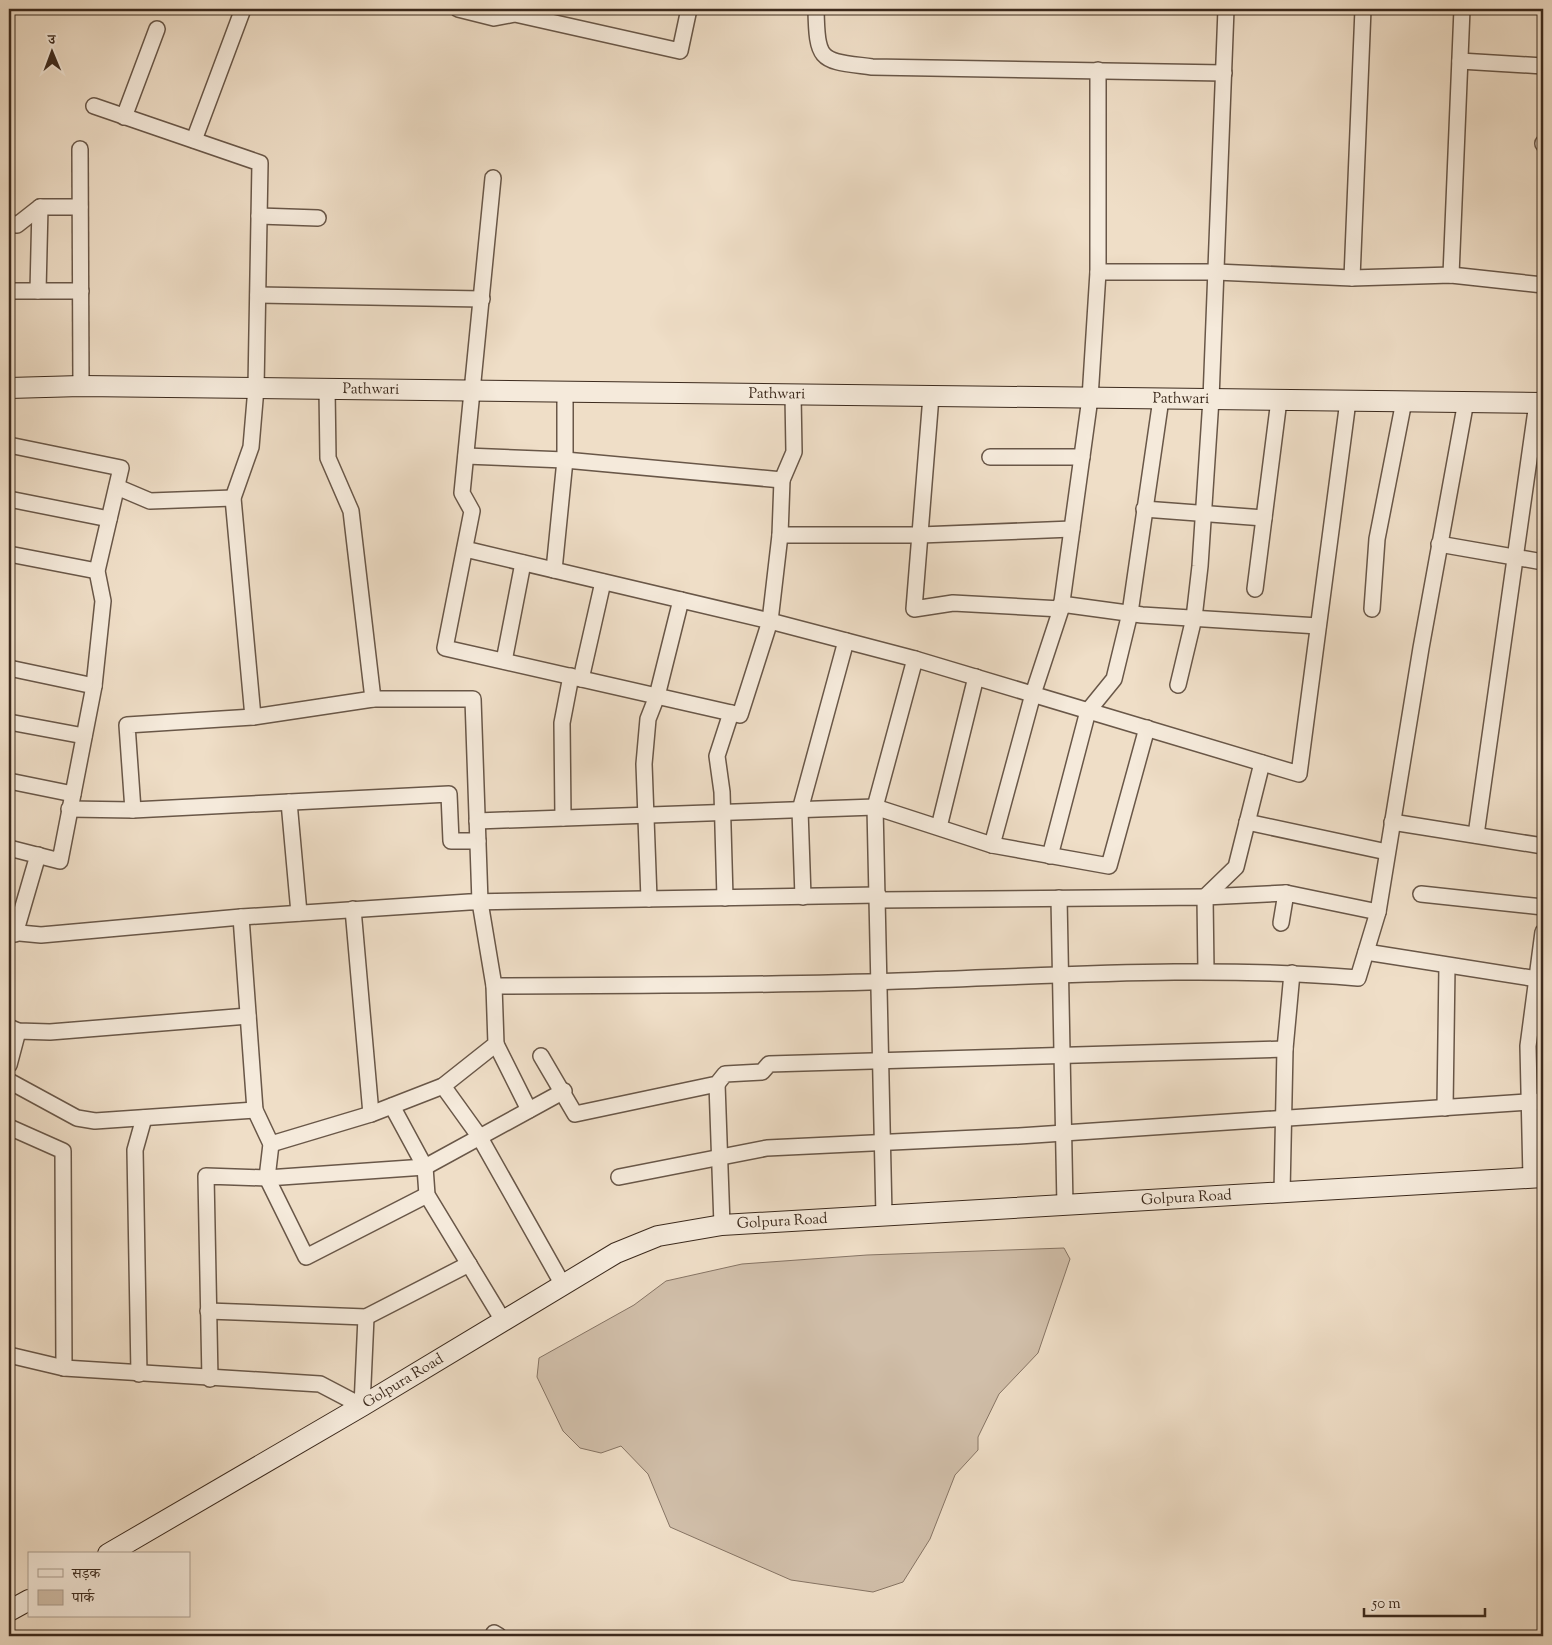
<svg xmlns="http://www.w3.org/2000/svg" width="1552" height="1645" font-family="'Sorts Mill Goudy','Noto Serif Devanagari',serif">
<rect width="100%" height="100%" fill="#efdec7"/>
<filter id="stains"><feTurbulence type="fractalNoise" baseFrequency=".004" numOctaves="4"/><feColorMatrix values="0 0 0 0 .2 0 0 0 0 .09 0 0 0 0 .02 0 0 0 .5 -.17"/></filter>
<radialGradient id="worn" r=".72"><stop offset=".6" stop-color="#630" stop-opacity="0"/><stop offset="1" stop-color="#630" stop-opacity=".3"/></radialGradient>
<!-- green -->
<path fill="#d1bfaa" stroke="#867464" d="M1064,1248L1070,1259L1038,1353L999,1394L978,1437V1450L955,1475L930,1539L903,1582L873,1592L791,1580L670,1527L648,1474L621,1446L601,1453L580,1448L563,1431L537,1377L539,1358L634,1305L666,1281L742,1264L867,1255Z"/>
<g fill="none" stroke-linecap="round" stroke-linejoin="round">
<defs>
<g id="street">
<path d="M458,9L494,18L515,14L680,51L689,9"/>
<path d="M816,9C817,64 821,60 872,67L1224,73"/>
<path d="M1460,61L1543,66"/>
<path d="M94,106L260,163L256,388L251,447L233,498L253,717"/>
<path d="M124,117L157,29"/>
<path d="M194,140L243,9"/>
<path d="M1543,143V144"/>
<path d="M80,149L81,386"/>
<path d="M493,178L462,493L472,511L445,648L740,715L770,621L780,535L782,480"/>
<path d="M259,216L318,218"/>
<path d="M9,222L17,225L40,207H80"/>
<path d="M1098,272H1216L1352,278L1451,275L1543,285"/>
<path d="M1451,275L1462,9"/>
<path d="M1352,278L1363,9"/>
<path d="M9,291H81"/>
<path d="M38,291L40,207"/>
<path d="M258,295L482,299"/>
<path d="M327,389L328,458L351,511L373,699"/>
<path d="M931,396L914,609L953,603L1061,609"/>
<path d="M9,445L121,468L97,571L103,601L94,686L60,861L9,848"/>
<path d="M466,456L565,460L782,480L794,452L793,395"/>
<path d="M990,457H1082"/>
<path d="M117,487L150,501L233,498"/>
<path d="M9,499L109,519"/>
<path d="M1144,509L1264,518"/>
<path d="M780,535H920L1072,529"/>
<path d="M1439,544L1543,562"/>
<path d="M465,549L770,621L915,659L1299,774L1348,401"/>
<path d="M9,554L97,571"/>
<path d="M554,570L565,460V392"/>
<path d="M1255,589L1279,400"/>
<path d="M1061,604L1142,615L1318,626"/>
<path d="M1372,609L1377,539L1404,401"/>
<path d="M504,661L523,563"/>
<path d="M9,668L94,686"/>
<path d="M581,679L603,582"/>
<path d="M1178,685L1194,618L1200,566L1211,399L1226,9"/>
<path d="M9,722L84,736"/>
<path d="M9,781L73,794"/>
<path d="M289,802L299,913"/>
<path d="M69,809L133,810L449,794L451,841H478"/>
<path d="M133,810L127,725L253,717L373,699H473L480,902L494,986L496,1044L443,1086L371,1114L271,1144"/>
<path d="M563,818L562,723L571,676"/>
<path d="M477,821L875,807L992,845L1109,866L1147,728"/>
<path d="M1247,822L1387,852"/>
<path d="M1392,822L1543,846"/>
<path d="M939,827L976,677"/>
<path d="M1476,835L1537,403"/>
<path d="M992,845L1033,694L1061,609L1090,398L1098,272V70"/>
<path d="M1050,856L1088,711L1114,679L1130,613L1161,399"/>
<path d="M1421,894L1543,907"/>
<path d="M803,897L800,810L846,641"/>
<path d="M1205,897L1236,867L1262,763"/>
<path d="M1205,897L1286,893"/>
<path d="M725,898L722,792L717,756L731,713"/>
<path d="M1059,898L1065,1206"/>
<path d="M649,899L644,764L648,719L657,696L681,600"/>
<path d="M878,900L1205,897L1206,971"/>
<path d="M353,909L371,1114"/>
<path d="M241,917L255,1110L271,1144L267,1178L306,1257L427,1195"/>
<path d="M1281,923L1286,893L1378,912"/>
<path d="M9,932L41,935L241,917L469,902L878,895"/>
<path d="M15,934L38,855"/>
<path d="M1366,952L1537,979"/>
<path d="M494,986C629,985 764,986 898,981C1052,976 1205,965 1358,978L1378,912L1421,648L1466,401"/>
<path d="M9,1027L18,1031L50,1032L248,1016"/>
<path d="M496,1044L529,1110"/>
<path d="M541,1056L575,1114L717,1084L725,1074L762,1072L769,1064L1285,1049"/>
<path d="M9,1065L18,1031"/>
<path d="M9,1081L77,1118L95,1121L255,1110"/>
<path d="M717,1084L722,1225"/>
<path d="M443,1086L479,1136L563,1285"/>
<path d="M392,1106L425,1167L427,1195L504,1322"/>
<path d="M1445,1108L1447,966"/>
<path d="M9,1127L63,1151L64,1368"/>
<path d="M619,1177L767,1148L1019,1136L1543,1101"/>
<path d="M1531,1178L1528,1046L1543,932"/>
<path d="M1282,1192L1285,1049L1292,973"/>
<path d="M884,1216L875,807L915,659"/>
<path d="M208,1311L366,1317L469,1264"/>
<path d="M9,1355L64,1368L320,1384L362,1406L366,1317"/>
<path d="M139,1374L135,1150L144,1118"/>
<path d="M210,1379L206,1176L267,1178L425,1167L564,1091"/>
<path d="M494,1633L499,1636"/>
</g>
<g id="secondary">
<path id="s1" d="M9,388L81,386L1543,403"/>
<path id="s2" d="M108,1554L362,1406L616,1253L658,1236L722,1225L1543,1177"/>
<path d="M9,1611L29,1600"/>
</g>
</defs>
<!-- street casing -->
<use href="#street" stroke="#695748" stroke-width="18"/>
<!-- secondary casing -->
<use href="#secondary" stroke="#3c2a1d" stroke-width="22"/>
<!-- street -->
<use href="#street" stroke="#f5eadb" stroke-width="15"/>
<!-- secondary -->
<use href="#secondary" stroke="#f5eadb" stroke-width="20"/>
</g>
<g text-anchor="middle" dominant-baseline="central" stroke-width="4" stroke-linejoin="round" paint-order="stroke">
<!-- street labels -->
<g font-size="15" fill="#3c2a1d" stroke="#f5eadb">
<text stroke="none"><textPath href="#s1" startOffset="362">Pathwari</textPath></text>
<text stroke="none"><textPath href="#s1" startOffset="768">Pathwari</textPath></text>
<text stroke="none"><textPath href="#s1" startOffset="1172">Pathwari</textPath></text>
<text stroke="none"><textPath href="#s2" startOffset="1166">Golpura Road</textPath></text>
<text stroke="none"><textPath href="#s2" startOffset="761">Golpura Road</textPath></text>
<text stroke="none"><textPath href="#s2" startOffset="342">Golpura Road</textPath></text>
</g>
</g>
<!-- margin -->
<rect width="1552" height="1645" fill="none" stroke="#efdec7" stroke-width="30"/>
<rect x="10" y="10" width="1532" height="1625" fill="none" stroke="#3c2a1d" stroke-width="2.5"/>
<rect x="15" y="15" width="1522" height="1615" fill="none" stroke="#3c2a1d"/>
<!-- legend -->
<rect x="28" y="1552" width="162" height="65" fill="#f5eadb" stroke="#ab9d8f"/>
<rect x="38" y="1569" width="25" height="8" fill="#f5eadb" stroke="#ab9d8f"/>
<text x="72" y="1578" font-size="15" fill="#3c2a1d">सड़क</text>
<rect x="38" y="1590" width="25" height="15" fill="#d1bfaa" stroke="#ab9d8f"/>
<text x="72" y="1602" font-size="15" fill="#3c2a1d">पार्क</text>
<!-- north arrow -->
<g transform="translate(52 52) rotate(359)" stroke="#f5eadb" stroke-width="4" paint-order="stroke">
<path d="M0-4L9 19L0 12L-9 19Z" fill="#3c2a1d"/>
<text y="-8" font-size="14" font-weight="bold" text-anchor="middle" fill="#3c2a1d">उ</text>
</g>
<!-- scale -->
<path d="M1364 1608v8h121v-8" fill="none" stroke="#3c2a1d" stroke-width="2.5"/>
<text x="1372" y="1608" font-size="15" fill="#3c2a1d" stroke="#f5eadb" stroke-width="4" paint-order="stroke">50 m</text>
<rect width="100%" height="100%" filter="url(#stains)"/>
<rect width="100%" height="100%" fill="url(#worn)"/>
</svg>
